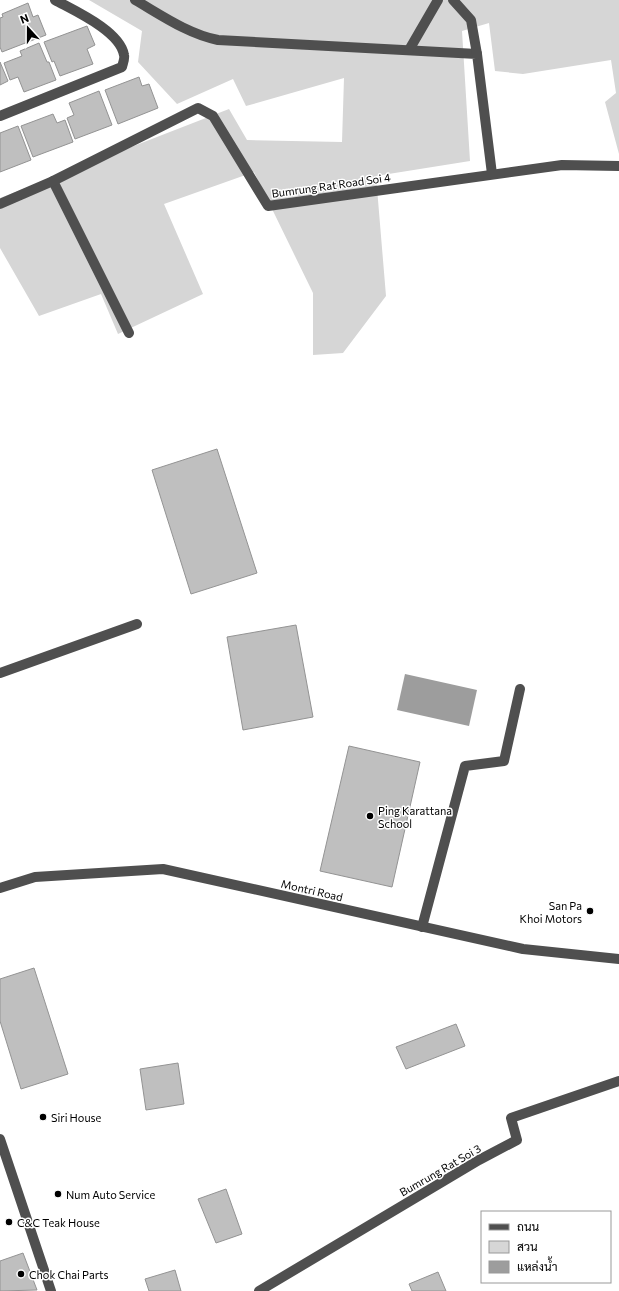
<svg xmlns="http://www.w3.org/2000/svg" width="619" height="1291" font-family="Commissioner,Sarabun,sans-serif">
<rect width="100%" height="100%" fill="#fff"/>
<!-- green -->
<path fill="#d6d6d6" d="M89,0H619V154L605,102L616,93L611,60L523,74L495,71L489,23L462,31L470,161L376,176L386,296L343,353L313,355V293L254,172L164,204L203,294L118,334L101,294L39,316L0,248V198L229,109L247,140L342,142L344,78L246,106L233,79L177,104L138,62L142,31Z"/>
<!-- water -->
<path fill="#9d9d9d" d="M405,674L477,690L469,726L397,710Z"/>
<!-- building -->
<g fill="#bfbfbf" stroke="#939393">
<path d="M28,3L33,17L38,15L46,35L2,52L0,47V18L3,17L2,14Z"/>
<path d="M87,26L95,45L87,49L93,64L60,76L54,61L52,62L44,42Z"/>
<path d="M39,43L47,62H49L56,80L24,92L18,77L10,80L4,63L22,56L20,51Z"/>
<path d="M0,62L8,81L0,85Z"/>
<path d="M139,77L142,86L149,84L158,108L118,124L105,90Z"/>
<path d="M99,91L112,125L75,139L67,118L74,115L69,103Z"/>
<path d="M53,114L57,123L65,120L73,142L33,157L21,126Z"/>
<path d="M18,126L31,160L0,172V133Z"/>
<path d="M217,449L257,573L191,594L152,470Z"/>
<path d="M296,625L313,717L243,730L227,637Z"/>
<path d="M349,746L420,762L392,887L320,871Z"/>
<path d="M34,968L68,1074L21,1089L0,1021V979Z"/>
<path d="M456,1024L465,1046L406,1069L396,1047Z"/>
<path d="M178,1063L184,1104L146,1110L140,1069Z"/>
<path d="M226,1189L242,1234L216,1243L198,1199Z"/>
<path d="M23,1253L37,1290L0,1291V1261Z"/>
<path d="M175,1270L181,1291H149L145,1279Z"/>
<path d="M438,1272L446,1291H412L409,1284Z"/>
</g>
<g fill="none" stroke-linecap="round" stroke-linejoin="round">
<!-- minor -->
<g stroke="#4f4f4f" stroke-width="10">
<path d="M135,0C161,15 188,34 218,40L477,54L492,174"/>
<path d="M453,0L471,20L477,54"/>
<path d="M409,50L438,0"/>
<path d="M0,116L122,67C123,63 125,58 124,55C120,31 75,11 55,0"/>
<path d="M53,181L129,333"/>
<path d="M0,204L53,181L198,108L213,116L268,206L562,165L619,166"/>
<path d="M0,673L137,624"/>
<path d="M0,888L35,877L163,869L523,949L619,959"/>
<path d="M422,927L465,766L504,761L520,689"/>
<path d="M0,1139L51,1291"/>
<path d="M259,1291L479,1160L517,1140L511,1118L619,1081"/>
</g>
</g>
<!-- markers -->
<g fill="#000" stroke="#fff" stroke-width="1.5">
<circle cx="370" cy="816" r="4"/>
<circle cx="590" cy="911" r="4"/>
<circle cx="43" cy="1117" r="4"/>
<circle cx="58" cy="1194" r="4"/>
<circle cx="9" cy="1222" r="4"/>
<circle cx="21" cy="1274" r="4"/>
</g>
<g text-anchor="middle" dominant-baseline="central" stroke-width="3" stroke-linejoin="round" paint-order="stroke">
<!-- street labels -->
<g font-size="11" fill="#000" stroke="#fff">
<text transform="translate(331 185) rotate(-8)">Bumrung Rat Road Soi 4</text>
<text transform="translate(312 890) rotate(13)">Montri Road</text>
<text transform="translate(440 1170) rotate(-30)">Bumrung Rat Soi 3</text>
</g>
<!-- poi labels -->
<g font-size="11" fill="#000" stroke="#fff" text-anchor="start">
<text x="378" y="810">Ping Karattana<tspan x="378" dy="13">School</tspan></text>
<text x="582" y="905" text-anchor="end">San Pa<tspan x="582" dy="13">Khoi Motors</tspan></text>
<text x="51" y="1117">Siri House</text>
<text x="66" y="1194">Num Auto Service</text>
<text x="17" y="1222">C&amp;C Teak House</text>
<text x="29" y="1274">Chok Chai Parts</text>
</g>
</g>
<!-- legend -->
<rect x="481" y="1211" width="130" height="72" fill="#ffffff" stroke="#999999"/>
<rect x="489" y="1224" width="20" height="6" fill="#4f4f4f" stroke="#999999"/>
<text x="517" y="1231" font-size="12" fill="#000000">ถนน</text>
<rect x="489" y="1241" width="20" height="12" fill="#d6d6d6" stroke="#999999"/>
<text x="517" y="1251" font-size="12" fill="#000000">สวน</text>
<rect x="489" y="1261" width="20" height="12" fill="#9d9d9d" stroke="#999999"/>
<text x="517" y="1271" font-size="12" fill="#000000">แหล่งน้ำ</text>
<!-- north arrow -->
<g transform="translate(28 28) rotate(339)" stroke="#ffffff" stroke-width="3" paint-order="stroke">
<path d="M0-3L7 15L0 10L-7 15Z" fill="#000000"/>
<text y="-6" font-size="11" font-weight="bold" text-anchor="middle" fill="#000000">N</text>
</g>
</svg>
